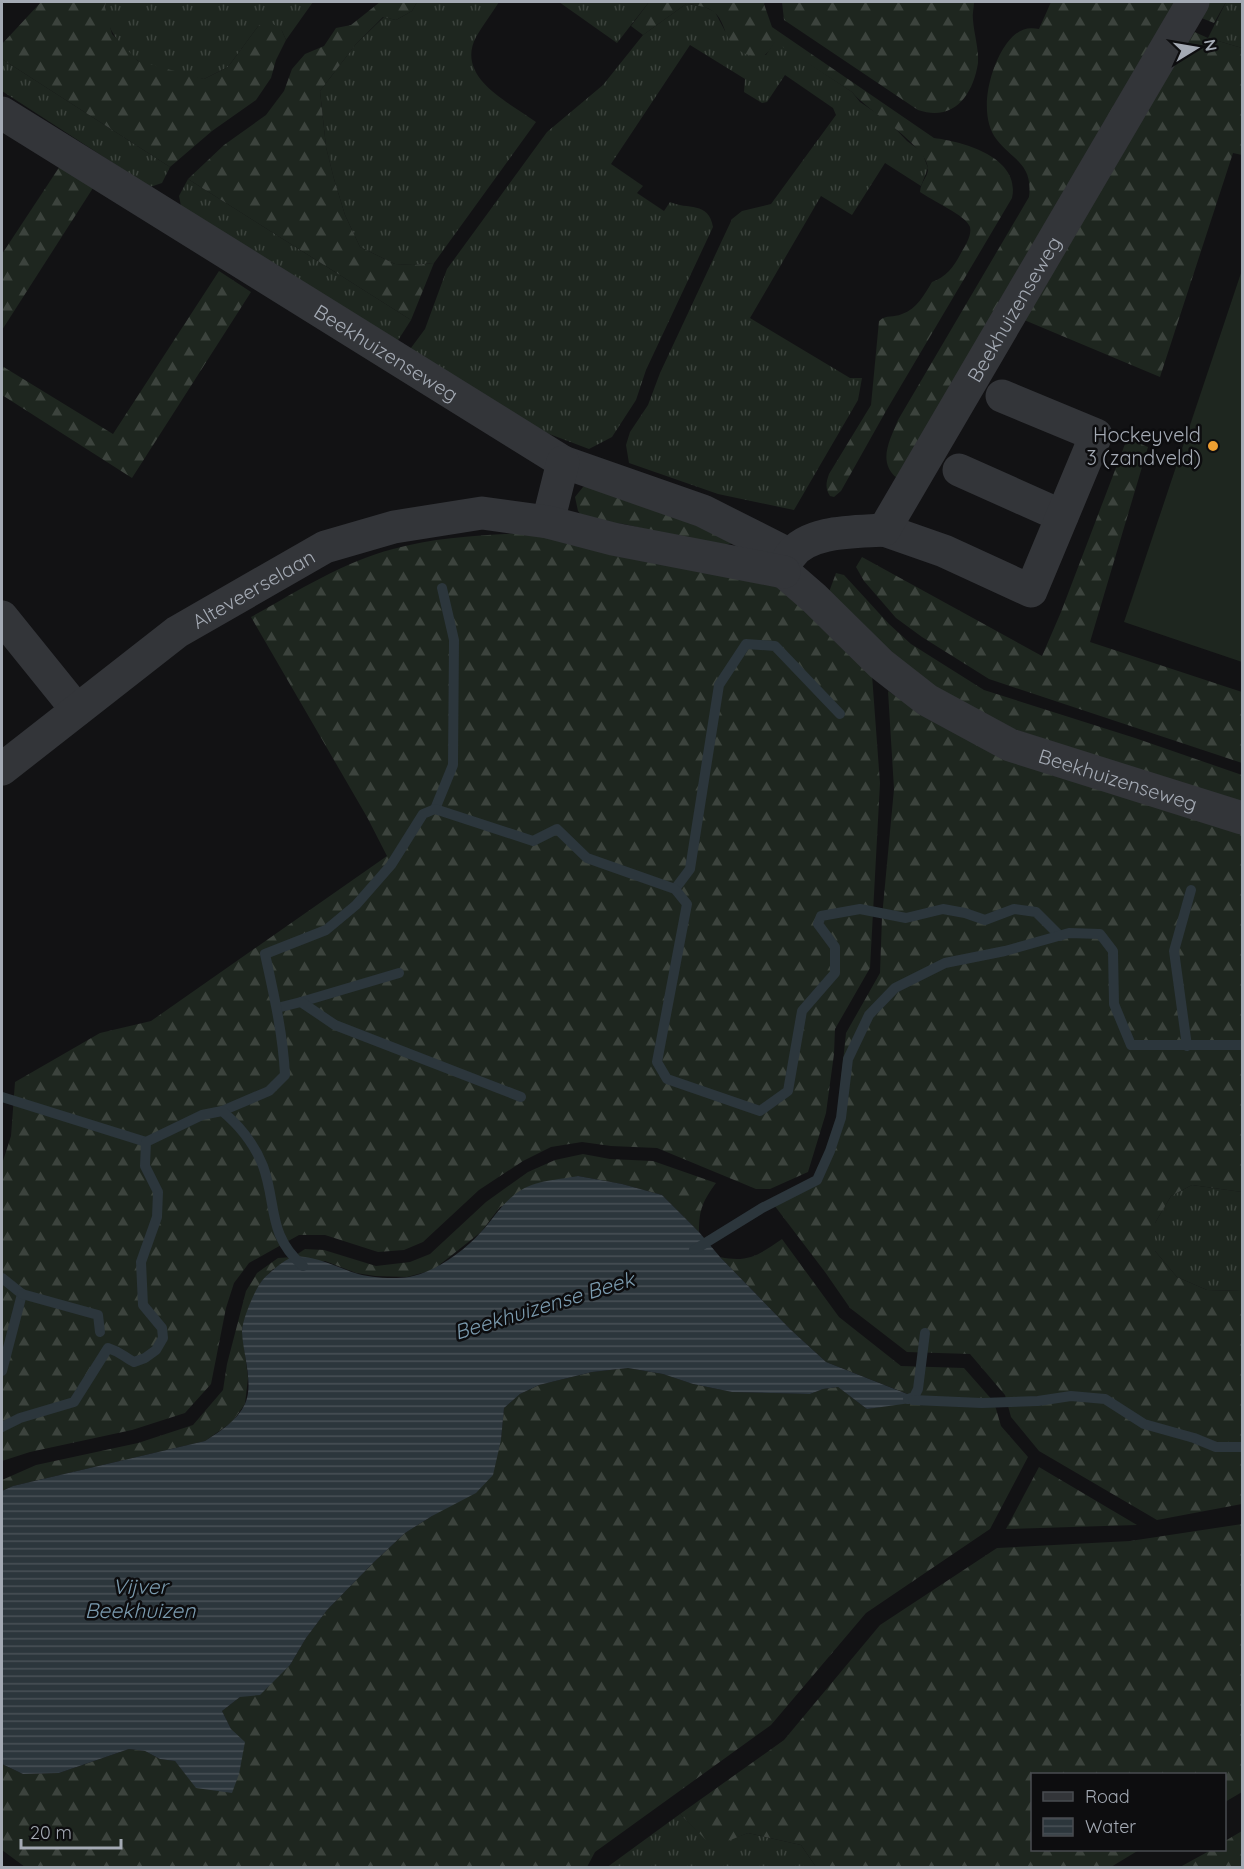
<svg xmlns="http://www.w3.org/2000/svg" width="1244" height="1869" font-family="Quicksand,sans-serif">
<defs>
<pattern id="grass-tufts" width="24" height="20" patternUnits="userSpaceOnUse" patternTransform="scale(1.5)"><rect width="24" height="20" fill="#1e261f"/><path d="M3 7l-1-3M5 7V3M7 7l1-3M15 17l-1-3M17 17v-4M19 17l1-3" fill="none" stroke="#3c433d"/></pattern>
<pattern id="forest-firs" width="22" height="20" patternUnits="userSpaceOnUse" patternTransform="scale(1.5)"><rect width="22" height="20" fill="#1e261f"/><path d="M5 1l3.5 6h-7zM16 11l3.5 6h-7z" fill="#3c433d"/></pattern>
<pattern id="water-rules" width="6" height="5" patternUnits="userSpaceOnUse" patternTransform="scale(1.5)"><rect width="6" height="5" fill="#2c363c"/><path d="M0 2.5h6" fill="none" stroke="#485056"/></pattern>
</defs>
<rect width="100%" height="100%" fill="#121214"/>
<!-- grass -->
<g fill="url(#grass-tufts)">
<path d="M106,2H313L286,40L282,31L259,25L228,67L204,79C190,76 147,68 137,60C121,49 101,22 106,2Z"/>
<path d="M417,2H499C492,13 483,25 476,37C455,78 509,102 536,122L434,263L413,265L395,264L360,247L345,215L334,179L326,147L320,91L356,44L384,17L396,20L412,11Z"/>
<path d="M559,2H649L617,43Z"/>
<path d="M1226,2H1242V48L1208,38Z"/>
<path d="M686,4L703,6L715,12L725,31L766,55L775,41L852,92L860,102L888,121L907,141L922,152L928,168L921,186L885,163L852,215L821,196L750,318L850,378H862L858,400L794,510L718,494L629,463L626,445L630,432L648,405L660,373L732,219L742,211L771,204L836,115L833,108L785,75L767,102L762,103L744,92L745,79L690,45L611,164L643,186L637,193L664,211L670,202C687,210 709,201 713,227L646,370L636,400L612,437L589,449L536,429L408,352L425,329L447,269L547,132L603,85L643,35Z"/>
<path d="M2,59L170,167L162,183L150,187L2,91Z"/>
<path d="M188,179L411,320L395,345L181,206L179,196Z"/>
<path d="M1192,1185L1242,1192V1291L1207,1290L1177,1277L1155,1251V1223L1171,1196Z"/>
<path d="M680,1814L713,1846L748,1833L801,1845L816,1867L606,1868Z"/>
</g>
<!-- forest -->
<g fill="url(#forest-firs)">
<path d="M41,2H106L105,7L112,34L138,61L204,79L228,67L259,25L272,23L282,31L286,40L276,60L271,78L256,100L212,131L170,167L2,59V44Z"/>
<path d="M380,2H417L412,11L396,20L383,17L356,44L320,91L326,147L334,179L345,215L360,247L395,264L413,265L434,263L411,320L188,179L224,145L266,115L284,91L292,69L305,54L324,46L336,28L351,25Z"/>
<path d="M649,2H765L764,4L772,27L934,138C965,142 1021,158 1012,198L886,411L841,491L834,497L830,496C825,488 826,483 829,474L871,405L879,321C887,314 893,318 902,314C917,309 924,295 932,282C946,277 954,267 961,253C965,246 972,236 970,227C967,216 931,200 920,192C921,181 927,178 928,170C930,147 867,111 852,92L775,42C773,45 770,50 767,53C757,63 736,51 730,41C724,32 723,19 714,12C706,6 696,5 686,4L643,35L631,26Z"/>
<path d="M782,2H974C974,8 972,14 973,20C974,34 979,49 978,63C973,96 953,122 918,110L784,20Z"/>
<path d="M1051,2H1182L897,478C877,462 890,440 898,420L1029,197C1033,164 1014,161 997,140C977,115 990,66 1007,43C1016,32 1024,26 1039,29Z"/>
<path d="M1203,2H1226L1214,23L1199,17Z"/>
<path d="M1188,29L1208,38L1242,48V155L1233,153L1160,377L1017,317Z"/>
<path d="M60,166L93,188L2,330V254Z"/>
<path d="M219,271L251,292L132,478L2,395V366L113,434Z"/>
<path d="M1131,440L1148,447L1090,642L1242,692V763L989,679L922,637L896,618L864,581L856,567L862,557L1042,656L1061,612L1125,444Z"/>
<path d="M597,484L664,504L734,543L719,546L624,524L585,520L578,511L575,497L583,487Z"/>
<path d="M526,533L777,587L805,607L872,675L880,783L870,968L835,1029L834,1054L826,1113L808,1172L770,1189H756L657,1148L611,1146L582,1142L551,1147L523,1161L479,1190L423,1242L404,1250L378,1252L325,1235H299L249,1263L234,1283L226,1308L211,1384L185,1413L132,1430L30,1452L2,1461V1164L11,1136L15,1082L100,1033L151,1021L387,856L367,817L251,617C296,592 343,562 393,549C436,537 482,535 526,533Z"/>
<path d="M836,573L844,575L889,624L911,644L984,690L1135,738L1242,775V806L1014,729L935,687L885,652L829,592Z"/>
<path d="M888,691L943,727L1242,832V1192L1192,1185L1171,1196L1155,1223V1251L1177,1277L1207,1290L1242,1291V1504L1157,1520L1039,1451L1011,1417L1005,1395L970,1354L907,1352L850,1308L825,1272L771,1201L815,1178L827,1150L837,1118L846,1033L880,973L882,917L894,789Z"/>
<path d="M583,1154L610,1159L653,1161L716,1183C703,1201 699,1209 699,1232L662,1195L622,1184L578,1176L500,1207L481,1232L433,1270L407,1277L375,1276L356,1273L325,1261L273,1269L261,1282L251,1303L242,1330L248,1378L245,1404L232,1422L205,1441L13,1486L2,1491V1480L36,1465L138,1443L193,1425L223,1390L227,1364L246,1291L257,1273L278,1258L293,1257L305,1249L324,1250L376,1266L410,1262L430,1254L486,1202L528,1172L555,1160Z"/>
<path d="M782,1239L839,1317L901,1366L964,1368L994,1402L1001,1426L1028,1457L990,1529L866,1613L771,1725L595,1852L587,1867H25L2,1850V1764L23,1774L59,1773L129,1749L145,1751L160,1759L175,1761L197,1788L231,1729L222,1711L240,1697L290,1665L306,1638L327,1610L374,1562L405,1533L432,1516L501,1440L504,1408L520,1394L539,1385L592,1372L628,1368L663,1374L693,1384L732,1392L810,1394L823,1389L838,1387L867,1409L923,1400L826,1362L790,1329L720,1257C748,1263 759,1255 782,1239Z"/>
<path d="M1039,1467L1137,1525L1006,1529Z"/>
<path d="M1242,1524V1792L1225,1802L1224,1774H1032V1850H1139L1111,1867H816L801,1845L748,1833L713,1847L680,1814L784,1740L880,1625L997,1548L1130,1541Z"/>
<path d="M1242,1831V1867H1180L1211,1850H1224L1225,1841Z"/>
</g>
<!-- pitch -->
<path fill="#1e261f" d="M1242,270V662L1124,622Z"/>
<!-- water -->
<path fill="url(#water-rules)" d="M578,1176L622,1184L662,1195L699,1232L720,1257L790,1329L826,1362L925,1401L867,1409L838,1387L823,1389L810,1394L732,1392L693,1384L663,1374L628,1368L592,1372L539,1385L520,1394L504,1408L501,1440L493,1475L476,1493L432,1516L405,1533L374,1562L327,1610L306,1638L290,1665L260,1695L240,1697L222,1711L231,1729L245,1742L239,1774L232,1793L196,1788L175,1761L160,1759L145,1751L129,1749L59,1773L23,1774L2,1764V1491L13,1486L205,1441C220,1431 237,1421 245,1404C254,1384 243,1354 242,1332C242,1320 254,1292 261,1282C267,1274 285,1259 293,1257C312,1254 338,1268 355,1273C370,1278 393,1279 409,1277C435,1272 463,1252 481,1232C495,1217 500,1205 518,1192C535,1180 558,1180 578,1176Z"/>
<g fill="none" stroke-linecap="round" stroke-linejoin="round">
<!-- stream -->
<g stroke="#2c363c" stroke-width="10">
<path d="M435,809L453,765L454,640L442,588"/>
<path d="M675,889L690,869L719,685L746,644L775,646L840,714"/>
<path d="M301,1002L399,973"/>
<path d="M277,1008L301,1002L335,1025L521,1097"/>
<path d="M1187,1046L1174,951L1191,890"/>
<path d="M2,1097L146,1142"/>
<path d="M222,1111L269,1091L285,1075C283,1034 274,995 265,954L326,930L356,905L391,865L423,814L435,809L533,841L557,829L587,858L675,889L687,904L657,1062L667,1079L760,1111L788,1091L802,1011L835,973V947L818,924L821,916L860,909L906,918L943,909L965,913L985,920L1014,909L1036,912L1060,936"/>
<path d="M694,1250L762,1208L817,1180L830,1151L841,1118L848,1059L869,1015L895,988L945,963L1005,951L1069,933L1100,934L1113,951L1114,1004L1131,1045H1242"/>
<path d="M2,1278L22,1294L2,1371"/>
<path d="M22,1294L98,1315L100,1332"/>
<path d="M908,1399L914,1397L918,1389L925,1333"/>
<path d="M913,1400L982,1403L1038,1401L1071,1396L1105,1399L1144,1424L1194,1438L1216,1447H1242"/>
<path d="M2,1427L20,1418L74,1402L108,1348C123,1353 122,1356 134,1362L145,1358L156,1350L163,1338L162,1328L143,1305L141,1262L157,1217L158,1192L145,1166L146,1142L202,1115L222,1111C240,1126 254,1143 263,1166C277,1204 267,1235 303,1266"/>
</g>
<!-- minor -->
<g stroke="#333539" stroke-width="33">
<path id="s1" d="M2,113L563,462L703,511L790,555"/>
<path d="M959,470L1062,516"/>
<path d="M548,522L563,462"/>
<path d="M884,530L944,551L1031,591L1096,435L1002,396"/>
<path id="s2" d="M784,572C786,567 787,559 791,555C809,530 856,532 884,530L1193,2"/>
<path id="s3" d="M784,572L814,598L881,664L927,700L1010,745L1242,818"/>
<path d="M2,617L77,710"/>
<path id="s4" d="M2,769L177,632L325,547L394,527L482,513L548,522L613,539L784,572"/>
</g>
</g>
<!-- markers -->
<circle fill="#ed9e31" stroke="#0d0d0f" stroke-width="2" cx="1213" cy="446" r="6"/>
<g text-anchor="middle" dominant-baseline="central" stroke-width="5" stroke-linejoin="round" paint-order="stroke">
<!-- street labels -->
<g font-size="20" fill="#a4aab4" stroke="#0d0d0f">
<text stroke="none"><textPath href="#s2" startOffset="374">Beekhuizenseweg</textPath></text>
<text stroke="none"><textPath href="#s1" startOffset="453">Beekhuizenseweg</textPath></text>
<text stroke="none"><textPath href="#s4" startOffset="310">Alteveerselaan</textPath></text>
<text stroke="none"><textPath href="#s3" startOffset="400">Beekhuizenseweg</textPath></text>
</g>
<!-- poi labels -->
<g font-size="20" fill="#a4aab4" stroke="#0d0d0f" text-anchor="end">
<text x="1201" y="434">Hockeyveld<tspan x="1201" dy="23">3 (zandveld)</tspan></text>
</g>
<!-- water labels -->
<g font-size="21" font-style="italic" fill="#7b9baf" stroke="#0d0d0f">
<text transform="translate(544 1305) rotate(-17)">Beekhuizense Beek</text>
<text x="140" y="1586">Vijver<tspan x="140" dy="24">Beekhuizen</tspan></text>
</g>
</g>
<!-- border -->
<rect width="1244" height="1869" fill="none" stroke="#a4aab4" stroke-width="6"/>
<!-- legend -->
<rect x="1031" y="1773" width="195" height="78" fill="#0d0d0f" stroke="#494c51" stroke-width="1.5"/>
<rect x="1043" y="1792" width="30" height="9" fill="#333539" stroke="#494c51" stroke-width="1.5"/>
<text x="1085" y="1803" font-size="18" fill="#a4aab4">Road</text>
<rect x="1043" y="1818" width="30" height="18" fill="url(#water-rules)" stroke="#494c51" stroke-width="1.5"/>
<text x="1085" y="1833" font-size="18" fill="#a4aab4">Water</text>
<!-- north arrow -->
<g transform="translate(1196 48) rotate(79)" stroke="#0d0d0f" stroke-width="4.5" paint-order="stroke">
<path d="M0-4.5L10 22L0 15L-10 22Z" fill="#a4aab4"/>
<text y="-9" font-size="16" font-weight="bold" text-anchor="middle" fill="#a4aab4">N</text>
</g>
<!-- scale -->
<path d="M21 1839v9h100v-9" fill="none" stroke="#a4aab4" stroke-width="3"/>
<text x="30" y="1839" font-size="18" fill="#a4aab4" stroke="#0d0d0f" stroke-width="4.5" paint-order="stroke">20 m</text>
</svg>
